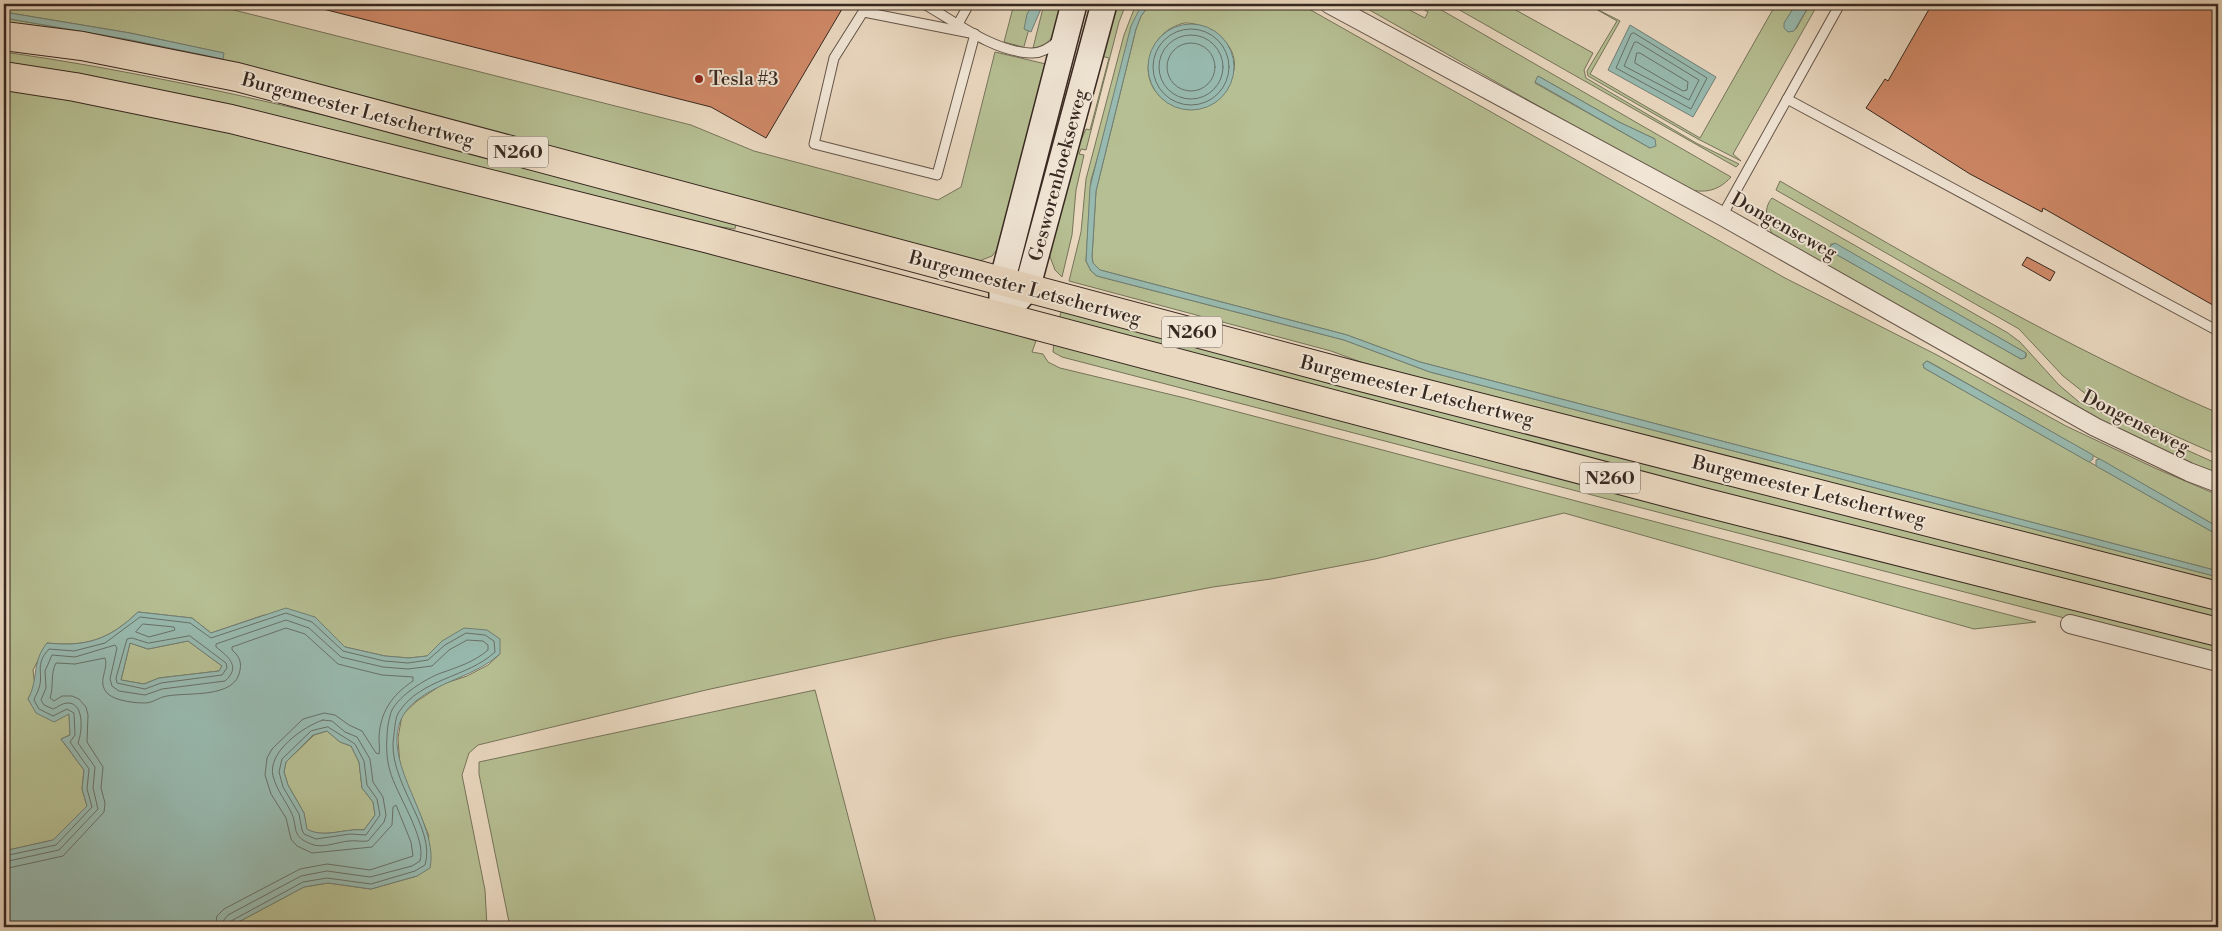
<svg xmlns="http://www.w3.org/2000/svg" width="2222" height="931" font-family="'Libre Bodoni',serif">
<rect width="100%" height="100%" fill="#ead8c0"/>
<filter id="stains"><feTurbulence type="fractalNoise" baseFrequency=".004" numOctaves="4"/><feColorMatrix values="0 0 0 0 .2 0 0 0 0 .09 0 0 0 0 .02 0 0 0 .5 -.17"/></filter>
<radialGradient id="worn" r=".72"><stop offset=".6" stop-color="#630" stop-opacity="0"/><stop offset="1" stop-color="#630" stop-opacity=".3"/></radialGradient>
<!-- green -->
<g fill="#b6bf93" stroke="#76745a" fill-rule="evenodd">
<path d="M4,4H210L691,125L754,151L938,200L961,187L995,52L1050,65L1001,245L992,256L974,263L4,31V18L131,40L222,59L223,53L130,33L4,12Z"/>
<path d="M1014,4H1036L1023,50V47L1004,42Z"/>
<path d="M1044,4H1067C1059,23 1056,45 1033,48Z"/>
<path d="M1111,4H1126L1119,22L1086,150L1081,149L1079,154L1084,155L1076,190L1072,235L1062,277L1055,270L1049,254L1069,167L1086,129L1090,130L1109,58L1097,55Z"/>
<path d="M1136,4H1142L1091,180L1086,261L1091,271L1097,276L1344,340L1430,372L2218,577V590L1407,379L1331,351L1069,281L1081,232L1086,179L1124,35Z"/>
<path d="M1150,4H1300L1785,278L1937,355L2066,426L2157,469L2218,495V527L1933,364L1927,361L1923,364L1924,368L2218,535V571L1420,362L1347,335L1100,270L1093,263L1092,257L1096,191L1136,29L1141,16ZM1184,23C1207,22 1239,43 1234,70C1233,75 1230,80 1228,84C1202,136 1129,99 1153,49C1159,35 1169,27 1184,23Z"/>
<path d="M1359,4H1398L1425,18L1428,12L1414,4H1431L1731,177C1717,193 1700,194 1681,187ZM1538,76L1619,122L1655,139L1650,148L1535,83Z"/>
<path d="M1449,4H1505L1593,53L1584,70L1586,78L1696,143L1739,164L1736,167Z"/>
<path d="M1587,4L1620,21L1590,74L1700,138L1776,4H1796L1785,23L1796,29L1810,4H1818L1733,154L1741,161L1698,139L1588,76L1587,71L1617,21Z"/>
<path d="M4,52C252,87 493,160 736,223L735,229L659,218L4,64Z"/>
<path d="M4,84L163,114L1021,331L1020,336L1036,341L1032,352L1043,354L1048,362L1060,368L1185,398L2036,622L1974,629L1564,513L1375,559L1271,579L1213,587L946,638L706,690L478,745L469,753L462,775L485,890L487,927H229L304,887L328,883L371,889L417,876L429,836L400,767L398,738L402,715L417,701L443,684L467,676L488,665L500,654L442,641L427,656L409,658L385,656L345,647L315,617L264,615L211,633L192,618L138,612C109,640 86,647 47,643L33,670L35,686L28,699L69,713L70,735L61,739L84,770L82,789L87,806L53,840L4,851Z"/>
<path d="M1780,181C1923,264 2066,348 2218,413V455L2092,399L2063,376L2019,329L1776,190Z"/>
<path d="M1772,198L2008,333L2020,342L2059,385L2079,402L2218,464V475L2096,420L1775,238C1767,227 1762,209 1772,198ZM1831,244H1835L2026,353V357L2021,359L1832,252Z"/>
<path d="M1062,308L2218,610V624L1059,320Z"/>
<path d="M1054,340L2218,644V658L1062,357L1053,352Z"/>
<path d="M188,641L222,666L219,671L159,678L144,684L121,680L130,643L148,649Z"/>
<path d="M815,690L877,927H510L479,774V762Z"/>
<path d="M327,731L340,742L351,746L359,762L362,788L373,802L375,815L364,830C344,828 324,839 306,829L304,813L288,785L284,772L286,762L314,735Z"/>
</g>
<!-- water -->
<g fill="#98bab0" stroke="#718076" fill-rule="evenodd">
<path d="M1033,4H1043L1031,32L1024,29L1027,14Z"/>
<path d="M1142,4H1150L1141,16L1136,29L1096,191L1092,257L1093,263L1100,270L1347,335L1420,362L2218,571V577L1430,372L1344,340L1097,276L1091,271L1086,261L1090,187L1131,26Z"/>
<path d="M1796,4H1810L1794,31L1788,32L1784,28V23Z"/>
<path d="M4,12L130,33L224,53L223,59L131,40L4,18Z"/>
<circle cx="1191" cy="67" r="43"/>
<path d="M1630,25L1716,77L1693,117L1608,70Z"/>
<path d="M1538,76L1619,122L1655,139L1656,146L1650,148L1535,82Z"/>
<path d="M1835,243L2026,353L2025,358L2021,359L1832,252L1830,246Z"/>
<path d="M1927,361L2093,455V459L2089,462L1924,368L1923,364Z"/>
<path d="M2100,459L2218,527V535L2096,466V460Z"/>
<path d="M286,608L315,617L345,647L385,656L409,658L427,656L442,641L464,628L487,630L500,639V654C475,676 443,680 417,700C361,744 441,816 430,868L417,876L371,889L328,883L304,887L229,927H4V851L53,840L87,806L82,789L84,770L61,739L70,735L69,714L54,722L36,713L28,699C39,679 31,663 47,643C86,647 109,640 138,612L192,618L211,633ZM188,641L222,666L219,671L159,678L144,684L121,680L130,643L148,649ZM327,731L340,742L351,746L359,762L362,788L373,802L375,815L364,830C344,828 324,839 307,829L304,813L288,785L284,772L286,762L313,735Z"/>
</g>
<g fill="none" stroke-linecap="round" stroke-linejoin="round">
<!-- shore -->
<g stroke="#687168" stroke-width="1">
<circle cx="1191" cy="67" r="38"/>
<path d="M1634,33L1707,78L1691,109L1616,68L1631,34Z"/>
<circle cx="1191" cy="67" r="32"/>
<path d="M1637,42L1699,80L1689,100L1624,66L1634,43Z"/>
<circle cx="1191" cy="67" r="24"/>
<path d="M1637,53H1640L1688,82L1687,90L1683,91L1635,63Z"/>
<path d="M143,624L174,627L175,630L149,637L136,632Z"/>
<path d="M190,636L226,663L227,668L222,675L161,683L145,689L117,683L116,678L127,639L132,638L148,643Z"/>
<path d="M323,720L332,721L345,732L357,737L370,759L373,782L383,797L386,815L384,822L368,841C361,842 355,840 349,841C337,842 322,849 311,844C291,836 298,829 292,814C286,801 277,791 273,776C267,752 304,726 323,720Z"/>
<path d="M328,727L355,744L364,761L367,785L377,799L380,815L366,835L350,834L316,839L304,834L302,830L299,814L283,787L279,772L282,759L311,731Z"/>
<path d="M4,856L56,845L92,807L87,789L89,769L70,742L75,735L74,713L67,709L53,716L39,709L34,700C35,696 38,692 39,688C44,673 34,665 49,649L74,651L105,643L140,617L190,623L211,638L286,613L312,622L343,651L384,661L408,663L428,660L445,645L466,633L485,635L494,641L495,652C467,678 421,678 399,712C395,717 395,728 394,734C385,780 437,827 425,865L415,871L371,884L327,878L303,882L231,921L229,927"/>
<path d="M4,862L59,850L98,809L93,788L95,767L78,743C82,733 85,703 68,703C62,703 58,707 53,709L44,705L41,700L46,688L45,671L52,655L75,657L115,645L117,648L110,679L112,686L119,691L145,695L162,689L225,681C241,667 229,657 216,647V644L286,620L309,628L341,657L383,667L408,669L432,666L449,650L467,640L483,641L488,645V650C474,662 458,667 441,673C425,679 400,695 392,710C389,717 387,729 387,737C386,747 387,762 390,771C396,794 427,838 420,861L412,866L370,877L327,871L301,876L228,915L223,921L222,927"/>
<path d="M4,869L63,856L104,812L105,803L101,788L103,767L87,742L88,715L86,707L79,699L72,696H62L54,701L50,698C54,687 50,674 56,663L75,664L105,658C109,670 96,682 108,694C116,701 135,703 145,703C153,703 159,697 167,696C188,692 236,699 240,670C242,661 238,655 232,650V647L286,628L305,634L338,664L382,675L413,677V681C392,695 380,712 379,738C379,744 380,749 379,754L376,753L362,731L349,725L335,715L324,713L303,719L272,749L267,758L265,775L271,794L286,818L291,839L297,846L312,853L372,847L392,825L393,807L396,805L411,842L413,856L370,870L327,864L300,869L224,909L217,916L215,927"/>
</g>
</g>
<!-- building -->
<g fill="#d08968" stroke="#372820">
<path d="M312,4H845L766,138L711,107L319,8Z"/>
<path d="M1932,4H2218V308L2043,208L2042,212L1970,174L1866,108L1885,79L1888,81Z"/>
<path d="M2027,257L2055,272L2050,281L2022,265Z"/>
</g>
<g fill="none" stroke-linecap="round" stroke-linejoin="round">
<defs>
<g id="lane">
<path d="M924,4C956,22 992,51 1030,53C1040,54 1050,48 1058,41"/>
<path d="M864,12L975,34L937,175L814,144L834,58L868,4"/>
<path d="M958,24L969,4"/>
<path d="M1787,99L2218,331"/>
<path d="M1722,216L1840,4"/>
</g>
<g id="street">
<path d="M1329,4L1722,216L2095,427L2189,472L2218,483"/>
<path d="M2070,624L2218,662"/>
</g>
<g id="secondary">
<path d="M1002,301V282L1074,4"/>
<path d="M1003,316L1027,289L1104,4"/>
</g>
<g id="primary">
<path d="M4,36L82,46L237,77L1357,376L2218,596"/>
<path d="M4,76L75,87L231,119L709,239L1703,502L2218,632"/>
</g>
</defs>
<!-- lane casing -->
<use href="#lane" stroke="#645448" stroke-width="11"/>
<!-- street casing -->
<use href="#street" stroke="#645448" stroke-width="20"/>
<!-- secondary casing -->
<use href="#secondary" stroke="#372820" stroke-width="28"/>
<!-- primary casing -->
<use href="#primary" stroke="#372820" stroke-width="30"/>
<!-- lane -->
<use href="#lane" stroke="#f1e6d6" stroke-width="9"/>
<!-- street -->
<use href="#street" stroke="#f1e6d6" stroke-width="18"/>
<!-- secondary -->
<use href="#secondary" stroke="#f1e6d6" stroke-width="25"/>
<!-- primary -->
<use href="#primary" stroke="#ead8c0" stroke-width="28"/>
</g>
<!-- markers -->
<circle fill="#8f2418" stroke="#f1e6d6" stroke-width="2" cx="699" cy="79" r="5"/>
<g text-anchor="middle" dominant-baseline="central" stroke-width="4" stroke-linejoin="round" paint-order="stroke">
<!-- shield labels -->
<g fill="#f1e6d6" stroke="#6f6157" stroke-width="1">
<rect x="488" y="136.5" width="60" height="31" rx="4"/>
<rect x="1162" y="316.5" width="60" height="31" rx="4"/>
<rect x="1580" y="462.5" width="60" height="31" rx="4"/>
</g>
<g font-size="18" font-weight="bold" fill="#372820">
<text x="518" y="152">N260</text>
<text x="1192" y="332">N260</text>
<text x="1610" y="478">N260</text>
</g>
<!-- poi labels -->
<g font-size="19" fill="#372820" stroke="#f1e6d6" text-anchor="start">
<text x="709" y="79">Tesla #3</text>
</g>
<!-- street labels -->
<g font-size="19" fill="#372820" stroke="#f1e6d6">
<text transform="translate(358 110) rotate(15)">Burgemeester Letschertweg</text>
<text transform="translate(1058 175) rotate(-75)">Gesworenhoekseweg</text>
<text transform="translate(1784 226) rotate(29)">Dongenseweg</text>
<text transform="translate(1025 288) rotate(15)">Burgemeester Letschertweg</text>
<text transform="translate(1417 391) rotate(14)">Burgemeester Letschertweg</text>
<text transform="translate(2136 422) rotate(27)">Dongenseweg</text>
<text transform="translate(1809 491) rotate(14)">Burgemeester Letschertweg</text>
</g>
</g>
<!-- margin -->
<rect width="2222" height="931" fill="none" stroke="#ead8c0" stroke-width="20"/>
<rect x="5" y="5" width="2212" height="921" fill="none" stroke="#372820" stroke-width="2.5"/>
<rect x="10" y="10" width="2202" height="911" fill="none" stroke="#372820"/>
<rect width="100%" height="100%" filter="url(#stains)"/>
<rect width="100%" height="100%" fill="url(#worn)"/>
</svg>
